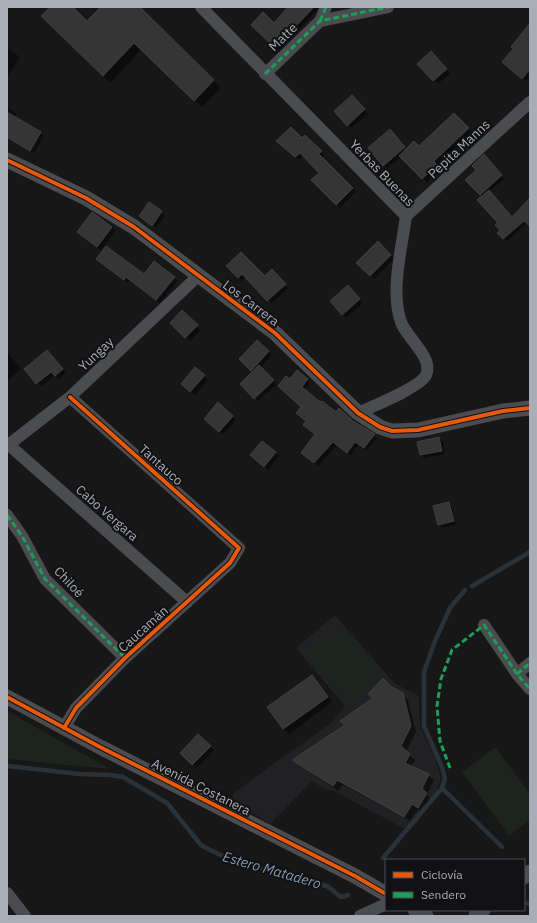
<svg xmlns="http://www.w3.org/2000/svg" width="537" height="923" font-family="'IBM Plex Sans',sans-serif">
<rect width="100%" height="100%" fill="#171717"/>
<!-- built -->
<path fill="#212123" d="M335,615L394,683L419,696L420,726L436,760L441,779L436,793L405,829L332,790H326L312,781L270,824L230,799L236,791L332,722L345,706L296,648Z"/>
<!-- green -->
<g fill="#1d241e">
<path d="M339,625L382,673L350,704L306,655Z"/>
<path d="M7,711L110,769L7,759Z"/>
<path d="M495,747L530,794V820L509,836L462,772Z"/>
</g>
<!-- shadow -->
<g fill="#0007">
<path d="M51,7H71L87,23L102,7H138L221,88L202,107L142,49L110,83L42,16Z"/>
<path d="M288,7H320L279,51L252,25L274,24Z"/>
<path d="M530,36V76L526,81L507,65Z"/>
<path d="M7,48L20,57L7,77Z"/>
<path d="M434,56L450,73L438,84L419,64Z"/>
<path d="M352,97L368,114L351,128L335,111Z"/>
<path d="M7,106L17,114L14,117L44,136L34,153L7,137Z"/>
<path d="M454,114L472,132L437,165L440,169L427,182L401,157L387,168L384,165L393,134L406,150L419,148Z"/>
<path d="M305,136L325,156L322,158L356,192L340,208L313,180L321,173L304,155L299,160L281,144L302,139Z"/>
<path d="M487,159L504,179L489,192L512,218L530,206V225L527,223L507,241L499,233L501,230L499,223L483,197L467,180Z"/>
<path d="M149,203L165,216L156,228L140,216Z"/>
<path d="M112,227L115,231L101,250L78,232Z"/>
<path d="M378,242L394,259L374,279L358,263Z"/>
<path d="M101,262L144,276L174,278L177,281L160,303L130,280L128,283Z"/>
<path d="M228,266L265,277L272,271L288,288L272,303L246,277L242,281Z"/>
<path d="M352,290L363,303L346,318L343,314Z"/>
<path d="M182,312L200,330L190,341L172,323Z"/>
<path d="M257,341L272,355L261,367L277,384L258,401L241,384L254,372L240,359Z"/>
<path d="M7,352L21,369L7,381Z"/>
<path d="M50,355L66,373L59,379L55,375L41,387L25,369Z"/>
<path d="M195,369L208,380L195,395L186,387Z"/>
<path d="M290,380H307L310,383L304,390L320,404L352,421L377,438L367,450L359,444L350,455L337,445L318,466L305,456L316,435L307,421Z"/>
<path d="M218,404L236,420L223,435L205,418Z"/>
<path d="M439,438L443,442L445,454L424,458L421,455Z"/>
<path d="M275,453L279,456L268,470L255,458Z"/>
<path d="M449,504L452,507L456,525L442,528L439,525Z"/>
<path d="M312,676L332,702L289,734L283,729Z"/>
<path d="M391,688L408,700L416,732L406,752L415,760L411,767L428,775L434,780L427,795L431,799L424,812L418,809L410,821L343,785L338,791L294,761L346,725L373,699L369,694Z"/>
<path d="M198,735L214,750L197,768L181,753Z"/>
</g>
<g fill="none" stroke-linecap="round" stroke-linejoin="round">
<!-- stream -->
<g stroke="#2a3239" stroke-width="4.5">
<path d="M472,586L530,552"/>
<path d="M7,766L80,774L110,775L123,777L167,803L201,845L210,850L236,862L327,886L341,897L348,895"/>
<path d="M442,788L502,847"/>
<path d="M383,858L442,788L445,779L442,767L424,726V672L435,641L450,608L465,590"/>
<path d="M527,903L530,904"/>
</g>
</g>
<!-- building -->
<g fill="#353536" stroke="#3f4043">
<path d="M50,7H73L87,21L101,7H140L214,80L194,101L134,43L103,76L41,16Z"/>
<path d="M288,7H314L275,48L251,25L263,12L274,23Z"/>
<path d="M530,23V69L522,79L502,62L513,49L511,47Z"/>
<path d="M431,51L447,69L433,81L417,64Z"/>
<path d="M352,95L365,109L347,126L334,111Z"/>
<path d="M7,112L41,132L30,151L7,137Z"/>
<path d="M454,113L469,128L434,161L437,165L422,179L399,156L414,141L419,146Z"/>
<path d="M291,127L302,138L305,135L322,151L319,154L353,188L336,205L311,180L319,173L300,153L295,157L276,141Z"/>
<path d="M390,129L405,147L383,166L368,148Z"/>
<path d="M484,154L502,175L480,195L465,180L476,170L472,166Z"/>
<path d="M489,190L512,217L530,198V226L524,221L503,239L497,233L500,230L495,225L498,223L477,200Z"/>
<path d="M149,202L162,211L152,226L139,216Z"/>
<path d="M92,212L112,227L97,247L77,232Z"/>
<path d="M378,241L391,255L370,276L356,263Z"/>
<path d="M106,246L144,274L154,261L175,277L156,300L126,277L124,280L96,259Z"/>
<path d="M241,252L265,276L272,269L286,284L267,301L242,274L238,278L226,266Z"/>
<path d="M348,285L360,299L342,315L330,301Z"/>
<path d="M182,310L198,325L185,338L170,323Z"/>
<path d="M257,340L269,351L251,371L239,359Z"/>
<path d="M47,350L63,369L55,376L51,372L36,384L24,369Z"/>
<path d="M259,365L274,380L254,399L240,384Z"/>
<path d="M195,367L205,375L190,392L181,384Z"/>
<path d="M297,370L308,379L302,387L320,402L322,401L336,412L339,408L353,421L375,434L364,448L355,442L347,453L333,442L314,463L301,453L315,434L303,425L306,421L296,413L301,407L278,386L286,376L290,379Z"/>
<path d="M218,402L233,416L219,432L204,419Z"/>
<path d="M439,437L442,451L420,455L417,442Z"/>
<path d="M262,441L276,452L264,467L250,455Z"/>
<path d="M449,502L454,521L438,525L433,506Z"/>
<path d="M312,675L328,697L283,729L267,707Z"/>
<path d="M383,678L390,686L403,693L411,726L401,746L410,754L405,763L429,774L422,789L427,793L418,808L412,804L404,817L337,780L333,786L292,760L345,725L340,721L373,698L368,694Z"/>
<path d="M198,734L211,746L192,765L180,753Z"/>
</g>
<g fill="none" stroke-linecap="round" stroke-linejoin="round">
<!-- minor -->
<g stroke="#4b4c50" stroke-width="12">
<path d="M201,7L406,216"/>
<path d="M320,21L326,7"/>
<path d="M265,74L320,21L388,7"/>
<path d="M406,216L530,102"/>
<path d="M358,413C371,407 421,387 426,375C434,358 406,337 401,322C390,292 402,247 406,216"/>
<path d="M9,445L187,602"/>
<path d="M7,446L70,397L198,276"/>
<path d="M7,515L22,536L45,579L125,658"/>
<path d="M484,625L517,674L530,689"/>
<path d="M517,674L530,663"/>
<path d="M64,728L76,708L125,658L230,563L239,548L70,397"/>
<path d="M7,893L25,916"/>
<path d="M360,916L386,904"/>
</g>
<!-- tertiary -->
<g stroke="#4b4c50" stroke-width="15">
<path d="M7,160L86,198L134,227L275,333L358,413L380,427L392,431L418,430L503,411L530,408"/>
<path d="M7,697L100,747L355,876L386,894"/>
<path d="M524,877L530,872"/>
<path d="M415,910L426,916"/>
<path d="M476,916L483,910"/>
</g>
<!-- quiet -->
<g stroke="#1a9f57" stroke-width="3" stroke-dasharray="6 3" stroke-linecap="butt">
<path d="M320,21L326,7"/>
<path d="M265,74L320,21L388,7"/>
<path d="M7,515L22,536L45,579L125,658"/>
<path d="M517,674L530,663"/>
<path d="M450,768L440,741L437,706L441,679L452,650L484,625L517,674L530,689"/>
</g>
<defs>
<g id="cycleway">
<path d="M7,160L86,198L134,227L275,333L358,413L380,427L392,431L418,430L503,411L530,408"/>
<path d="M7,697L100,747L355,876L386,894"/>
<path d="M64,728L76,708L125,658L230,563L239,548L70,397"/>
</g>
</defs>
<!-- cycleway casing -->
<use href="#cycleway" stroke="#111113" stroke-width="6"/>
<!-- cycleway -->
<use href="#cycleway" stroke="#e8590c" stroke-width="4"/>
</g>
<g text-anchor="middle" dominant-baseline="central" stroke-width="4" stroke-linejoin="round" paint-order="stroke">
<!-- street labels -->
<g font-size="13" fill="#a8adb8" stroke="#111113">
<text transform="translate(283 37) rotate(-44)">Matte</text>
<text transform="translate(459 149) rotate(-43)">Pepita Manns</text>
<text transform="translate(382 173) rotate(46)">Yerbas Buenas</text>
<text transform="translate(251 303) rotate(37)">Los Carrera</text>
<text transform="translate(96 354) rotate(-43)">Yungay</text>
<text transform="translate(161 465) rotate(42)">Tantauco</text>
<text transform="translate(107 513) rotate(41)">Cabo Vergara</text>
<text transform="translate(69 582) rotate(47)">Chiloé</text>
<text transform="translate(143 629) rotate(-42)">Caucamán</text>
<text transform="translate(201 787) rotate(27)">Avenida Costanera</text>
</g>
<!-- water labels -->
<g font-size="14" font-style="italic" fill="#7f9bb3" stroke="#111113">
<text transform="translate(272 870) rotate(16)">Estero Matadero</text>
</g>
</g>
<!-- border -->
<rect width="537" height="923" fill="none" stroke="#a8adb8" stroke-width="16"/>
<!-- legend -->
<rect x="385" y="859" width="140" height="52" fill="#111113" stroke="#4d4f55"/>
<rect x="393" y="872" width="20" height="6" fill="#e8590c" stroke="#4d4f55"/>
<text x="421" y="879" font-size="12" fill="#a8adb8">Ciclovía</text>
<rect x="393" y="892" width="20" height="6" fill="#1a9f57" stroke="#4d4f55"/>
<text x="421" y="899" font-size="12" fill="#a8adb8">Sendero</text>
</svg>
